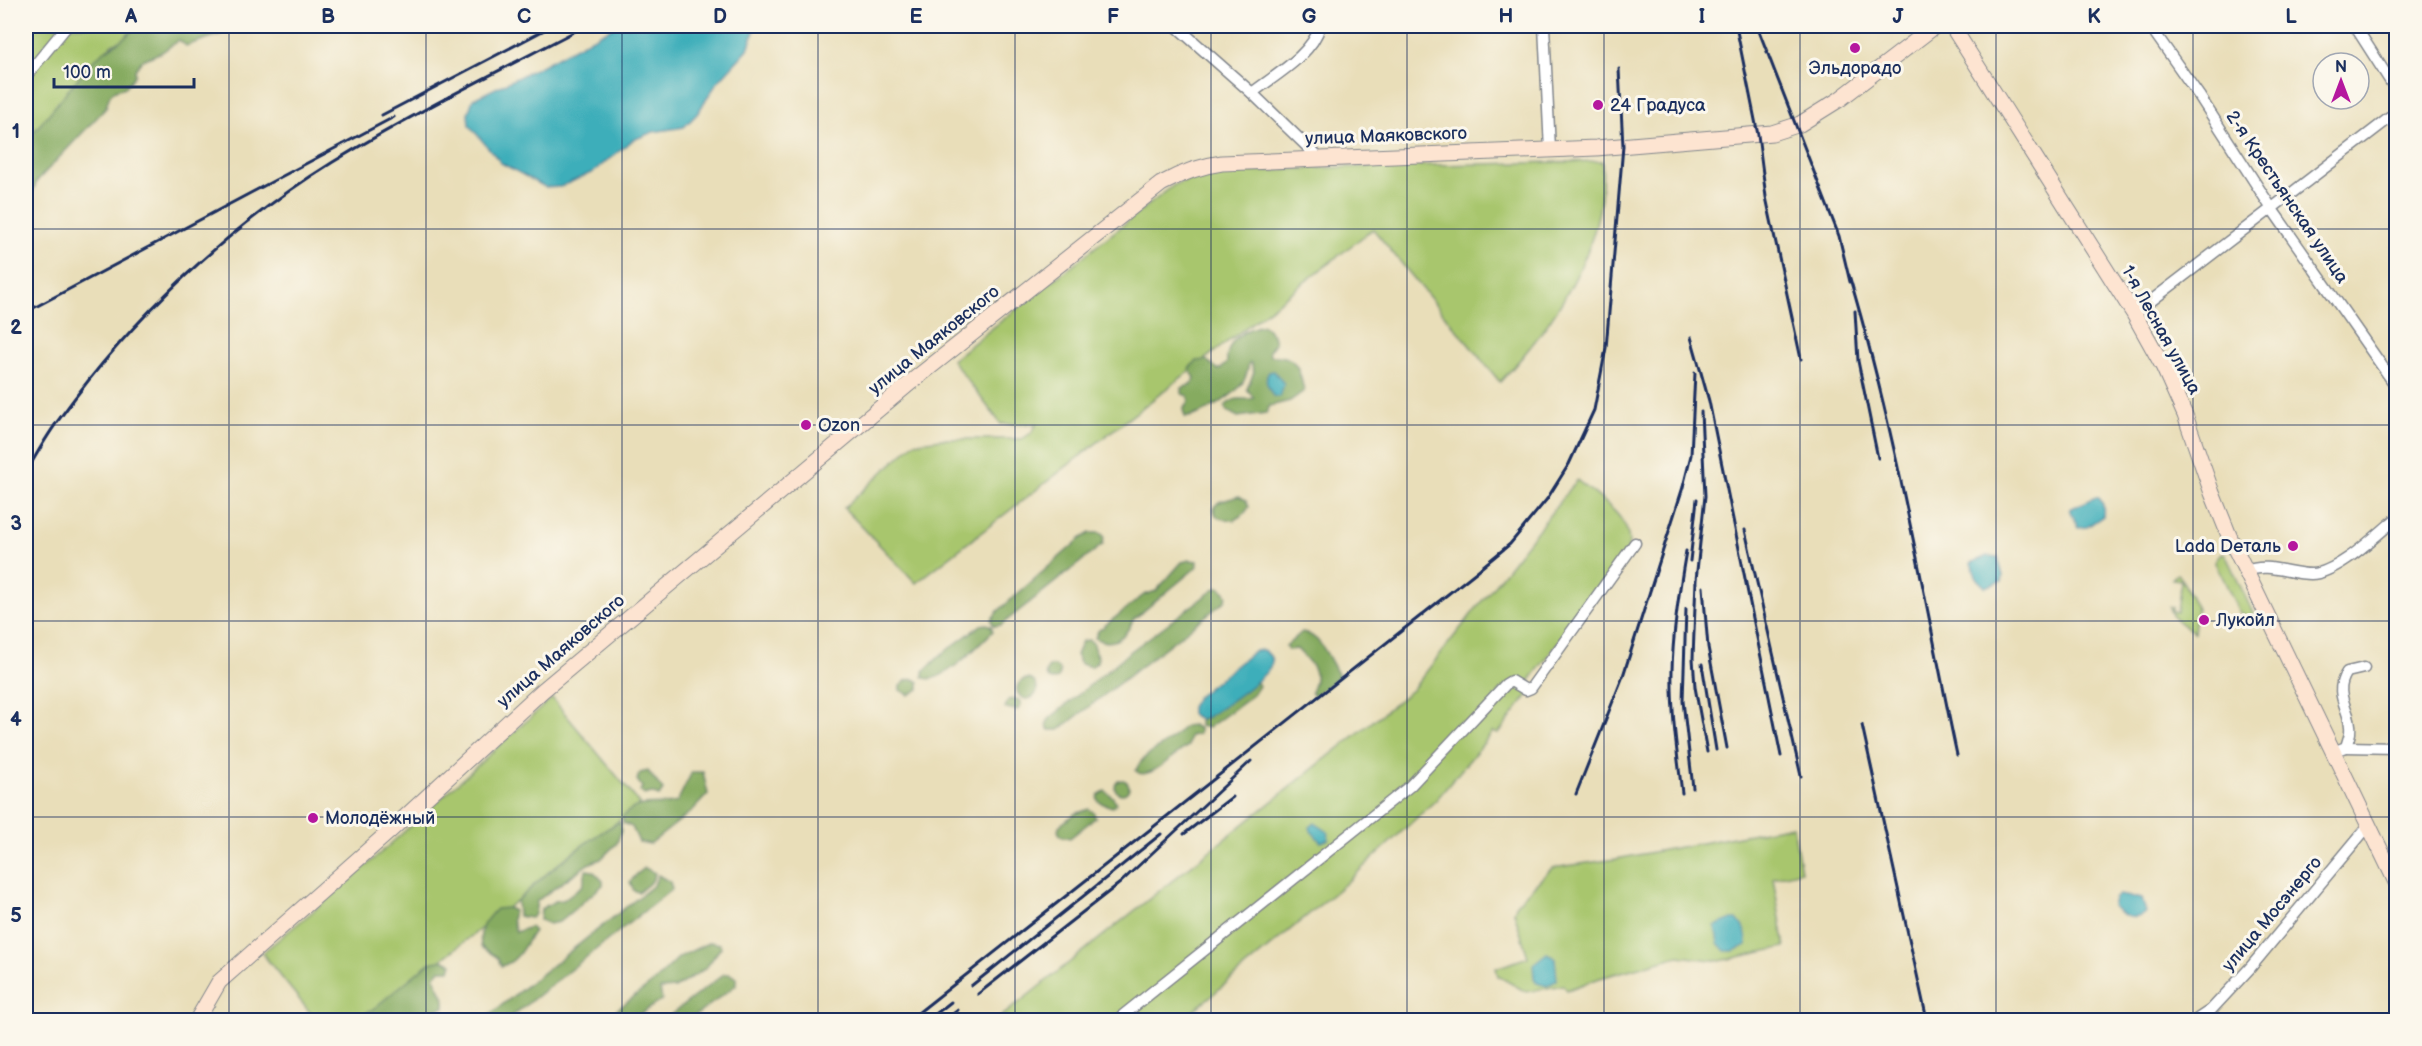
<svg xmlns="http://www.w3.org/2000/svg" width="2422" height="1046" font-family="'Balsamiq Sans',sans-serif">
<rect width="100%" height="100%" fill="#fbf7ec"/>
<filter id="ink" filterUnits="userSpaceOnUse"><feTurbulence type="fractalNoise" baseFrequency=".0167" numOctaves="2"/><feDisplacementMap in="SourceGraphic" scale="12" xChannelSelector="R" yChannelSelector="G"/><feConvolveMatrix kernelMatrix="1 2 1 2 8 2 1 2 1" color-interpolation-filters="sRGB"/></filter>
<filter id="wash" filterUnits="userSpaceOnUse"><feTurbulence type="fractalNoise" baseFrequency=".008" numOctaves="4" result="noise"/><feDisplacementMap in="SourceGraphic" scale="24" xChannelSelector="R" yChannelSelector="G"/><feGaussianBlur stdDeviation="1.35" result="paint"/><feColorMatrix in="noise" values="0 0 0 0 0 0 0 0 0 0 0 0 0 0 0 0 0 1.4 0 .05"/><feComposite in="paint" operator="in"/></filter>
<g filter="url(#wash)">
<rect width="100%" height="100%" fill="#e9deb9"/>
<!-- green -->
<g fill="#a8c66d" stroke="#627a66" stroke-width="1.5">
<path d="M26,26H136L127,38L112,44L26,141Z"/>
<path d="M1602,161C1608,245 1556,322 1500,382L1373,229L916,583L844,508L914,443L941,439H1022L1031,433L1037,424H1001L952,360L1174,185L1199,175L1317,168Z"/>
<path d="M1577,480C1598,498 1635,518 1628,549L1530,680L1528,695L1498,734L1493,732L1436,800L1345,884L1182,1020H997L1412,690Z"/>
<path d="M2221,553L2225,554L2254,615L2253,620L2239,612L2223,578L2215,563L2216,559Z"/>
<path d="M2177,573L2179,574L2197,609L2194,632C2183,626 2172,619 2169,607H2172V611L2177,612L2181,580L2172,579Z"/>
<path d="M552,698L640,804L364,1020H316L262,953L345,885Z"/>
<path d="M1793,826L1801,871L1773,878L1785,947L1720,961L1678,956L1600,978L1567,990L1563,985L1526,992L1498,976L1496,968L1528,957L1514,912L1517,903L1552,868L1616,859Z"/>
</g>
<!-- forest -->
<g fill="#86ab60" stroke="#506d5f" stroke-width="1.5">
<path d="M136,26H232L221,34L186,46L179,40L162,52L142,60L135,70V75L126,87C111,90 109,94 106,108L37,181L30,199L26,204V141C49,115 70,86 94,60C109,45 124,42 136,26Z"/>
<path d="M1264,325L1273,335L1275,343L1269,351L1270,356C1297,354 1299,368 1304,391L1290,401L1270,406L1266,413L1238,417L1227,411L1225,406C1238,394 1241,402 1254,398L1247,389L1254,372L1251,363H1249C1248,369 1246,380 1241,385C1232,397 1200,417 1185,417L1183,410L1189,401L1188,396L1182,394V388L1192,384L1195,378L1189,368L1197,361L1206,360L1219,370L1227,363C1225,342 1244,328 1264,325Z"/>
<path d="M1239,496L1246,500L1249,507L1244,514L1234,520C1223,519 1214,520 1214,507L1219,502Z"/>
<path d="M1090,533H1100L1104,536L1103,544L1001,625L994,626L991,620L997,612L1080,539Z"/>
<path d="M1190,560L1197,561L1198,566L1133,620C1126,637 1113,648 1095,638L1098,631L1144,595L1156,591L1182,562Z"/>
<path d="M1216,588H1221L1227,595L1225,601L1059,730H1049L1046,725L1049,719L1131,651Z"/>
<path d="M987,624L991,626L993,631C981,643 939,688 923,677V672L943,653L981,625Z"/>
<path d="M1302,632C1321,635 1329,659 1338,674V677L1314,696L1311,692C1321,670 1312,665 1297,649L1288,650L1286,646Z"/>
<path d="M1089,640L1094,644L1095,652L1098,657L1097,662L1091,667L1081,664L1076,655L1082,641Z"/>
<circle cx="1053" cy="673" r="7"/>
<path d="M914,679L919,682V689L909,695L900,690V686L907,680Z"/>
<circle cx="1027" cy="689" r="10"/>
<path d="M1256,680L1259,686L1253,695L1208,728L1199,726V721L1207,712Z"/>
<path d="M1016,699L1020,701L1021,706L1017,710L1005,708L1008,700Z"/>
<path d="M1192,725L1199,729V734L1190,736L1188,746C1175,753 1148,783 1136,771C1140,756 1160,748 1171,739C1176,735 1180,730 1185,726Z"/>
<path d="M648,771L663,790L659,796L651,793L645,795L640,791L642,787L637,780L640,773Z"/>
<path d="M692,772H703L708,794L692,811L650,844L639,842L632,827L623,823V816C642,797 656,809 677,802Z"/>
<circle cx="1122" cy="787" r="7"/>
<path d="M1105,791L1113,797L1116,803L1112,807L1101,803L1097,799L1098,795Z"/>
<path d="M1089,809L1094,813L1095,818L1070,838L1061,836L1058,831L1059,826L1075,814Z"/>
<path d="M619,822L621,823V831L617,843L601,859L588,864L537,901L535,914L531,918L518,916L517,901C548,871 581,843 619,822Z"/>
<path d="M645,868L655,873L652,881L639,892L634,891L630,882L637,874Z"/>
<path d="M586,870L593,871L603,881V885L559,922L549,924L540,920L541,909L555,901L563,900L583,885Z"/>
<path d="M658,875L670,882L672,889L507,1020H483L654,885Z"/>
<path d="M508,908L514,911L512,920L516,932L530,927L534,931C524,944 519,962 501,966L497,957L481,947C479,927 483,923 496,909Z"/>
<path d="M710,942L720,944L721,947L706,968L675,988L660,989L662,1000L631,1020H603L655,981L679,957Z"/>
<path d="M443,960L452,963L450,970H440L434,977L444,998V1007L433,1011L432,1020H354L373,1009L429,963Z"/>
<path d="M724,974H730L736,978V985L690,1020H664Z"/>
</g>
<!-- water -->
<g fill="#3eaeba" stroke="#2c6e8c" stroke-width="1.5">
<path d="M615,26H756L748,49L717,83L697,114L684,127L653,132L633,140L593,172L560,187H545L501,163L469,125L468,114L473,99L537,68Z"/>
<path d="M1274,371L1284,384L1280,397L1273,396C1269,388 1263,381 1269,372Z"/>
<path d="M2096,497C2104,499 2104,508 2103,516L2087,527L2078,528L2070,509Z"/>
<path d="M1987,556L1998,557L2003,576L2002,581L1985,587L1977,579L1971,563Z"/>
<path d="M1263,650C1268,653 1274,658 1271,665C1265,679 1221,708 1207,717L1200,719L1191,714V707L1197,697L1254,651Z"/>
<path d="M1315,823L1328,832L1329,839L1321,842L1311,831L1310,827Z"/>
<path d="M2119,895L2142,899L2146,912C2134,923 2123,916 2112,906L2114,899Z"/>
<path d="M1732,919H1737C1744,927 1748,935 1747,945L1733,951H1725L1718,943L1715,926Z"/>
<path d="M1547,953L1555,958L1557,980L1547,986L1537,983L1534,978L1533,964Z"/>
</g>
</g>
<g filter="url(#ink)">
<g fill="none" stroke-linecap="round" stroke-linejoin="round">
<defs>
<g id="street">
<path d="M1176,26L1252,93L1319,158"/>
<path d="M1544,26L1550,150"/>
<path d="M2150,26L2200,97L2272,209L2396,386"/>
<path d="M2355,26L2396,90"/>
<path d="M26,76L67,26"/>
<path d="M1252,93C1275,75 1312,55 1320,26"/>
<path d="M2134,314L2396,113"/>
<path d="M2246,571C2268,562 2289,574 2311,574C2337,574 2376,535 2396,519"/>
<path d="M2346,747L2396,748"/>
<path d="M2333,752L2346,747C2347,743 2349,738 2350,733C2353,710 2331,696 2347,672L2364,668"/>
<path d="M1117,1020L1410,786L1506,684L1511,681L1526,690L1531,688L1635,543"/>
<path d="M2196,1020L2211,1010L2250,968L2369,825"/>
</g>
<g id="secondary">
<path d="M1952,26L2134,314L2163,366L2185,415L2212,493L2230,538L2396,882"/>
<path d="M197,1020L219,982L391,830L542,691L911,382L1161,184C1181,173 1199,166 1222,163L1596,148L1772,133L1800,124L1840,99L1935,26"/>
</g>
</defs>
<!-- street casing -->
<use href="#street" stroke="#82868c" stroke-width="13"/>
<!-- secondary casing -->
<use href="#secondary" stroke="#82868c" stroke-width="17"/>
<!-- street -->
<use href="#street" stroke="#fff" stroke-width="10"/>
<!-- secondary -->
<use href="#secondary" stroke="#fde4d1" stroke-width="15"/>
<!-- rail -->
<g stroke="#1b2f5e" stroke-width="3">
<path d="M1736,26L1758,135L1766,197L1801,359"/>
<path d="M1757,26L1839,236L1850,282"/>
<path d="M382,115L552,26"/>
<path d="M1849,275C1896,432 1923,594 1957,755"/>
<path d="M1855,311L1858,361L1878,458"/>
<path d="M26,312L394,117"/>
<path d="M1691,337L1709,401L1781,756"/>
<path d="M1701,412L1705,496L1696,580L1693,658L1695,687L1707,752"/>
<path d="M26,472C37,454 47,435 60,418C132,318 228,227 333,162C415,112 501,70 585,26"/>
<path d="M1745,530L1801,776"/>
<path d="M1690,561L1697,499"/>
<path d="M1703,587L1708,647L1727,748"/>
<path d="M1686,609L1683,701L1693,788"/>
<path d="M1702,664L1716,750"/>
<path d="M1862,725L1927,1020"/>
<path d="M1682,793C1677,752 1671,711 1672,670C1673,630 1679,591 1686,551"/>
<path d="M1576,794L1623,676L1683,487L1691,455L1695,373"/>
<path d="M1184,834L1232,797"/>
<path d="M971,986L1161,834"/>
<path d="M978,994L1120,883L1251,761"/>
<path d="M909,1020L1476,572L1510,544L1547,499L1569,464L1594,410L1606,348L1623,146L1619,69"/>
<path d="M928,1020L951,1002"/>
<path d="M945,1020L958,1010"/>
</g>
</g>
</g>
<!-- grid -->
<path fill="none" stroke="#1b2f5e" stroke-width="1.5" stroke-opacity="0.55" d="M229,26V1020M426,26V1020M622,26V1020M818,26V1020M1015,26V1020M1211,26V1020M1407,26V1020M1604,26V1020M1800,26V1020M1996,26V1020M2193,26V1020M26,229H2396M26,425H2396M26,621H2396M26,817H2396"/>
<!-- markers -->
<g fill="#b5179e" stroke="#fbf7ec" stroke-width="2">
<circle cx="1855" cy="48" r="6"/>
<circle cx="1598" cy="105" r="6"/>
<circle cx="806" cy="425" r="6"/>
<circle cx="2293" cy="546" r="6"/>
<circle cx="2204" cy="620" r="6"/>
<circle cx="313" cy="818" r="6"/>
</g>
<g text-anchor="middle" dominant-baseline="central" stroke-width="6" stroke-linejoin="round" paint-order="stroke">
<!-- poi labels -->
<g font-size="18" fill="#1b2f5e" stroke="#fbf7ec" text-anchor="start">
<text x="1855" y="68" text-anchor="middle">Эльдорадо</text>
<text x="1610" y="105">24 Градуса</text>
<text x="818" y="425">Ozon</text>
<text x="2281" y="546" text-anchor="end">Lada Dеталь</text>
<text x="2216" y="620">Лукойл</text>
<text x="325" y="818">Молодёжный</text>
</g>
<!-- street labels -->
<g font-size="18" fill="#1b2f5e" stroke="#fbf7ec">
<text transform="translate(1386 136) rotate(-2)">улица Маяковского</text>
<text transform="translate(2287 197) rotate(56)">2-я Крестьянская улица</text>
<text transform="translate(2161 330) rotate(61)">1-я Лесная улица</text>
<text transform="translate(934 340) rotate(-39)">улица Маяковского</text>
<text transform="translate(561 651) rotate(-41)">улица Маяковского</text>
<text transform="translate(2272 914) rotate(-50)">улица Мосэнерго</text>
</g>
</g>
<!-- margin -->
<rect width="2422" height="1046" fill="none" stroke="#fbf7ec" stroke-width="66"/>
<!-- north arrow -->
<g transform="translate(2341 81)"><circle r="28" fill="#fbf7ec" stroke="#a1a7b3" stroke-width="1.5"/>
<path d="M0-4.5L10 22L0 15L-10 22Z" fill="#b5179e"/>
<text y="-9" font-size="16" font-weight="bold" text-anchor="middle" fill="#1b2f5e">N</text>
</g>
<!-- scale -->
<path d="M54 78v9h140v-9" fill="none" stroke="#1b2f5e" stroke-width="3"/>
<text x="63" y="78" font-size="18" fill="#1b2f5e" stroke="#fbf7ec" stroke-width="4.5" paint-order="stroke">100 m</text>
<rect x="33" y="33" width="2356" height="980" fill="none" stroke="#1b2f5e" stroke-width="2"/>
<g font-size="20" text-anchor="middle" font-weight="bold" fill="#1b2f5e">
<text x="131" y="23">A</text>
<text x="328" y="23">B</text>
<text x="524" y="23">C</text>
<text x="720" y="23">D</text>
<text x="916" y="23">E</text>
<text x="1113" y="23">F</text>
<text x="1309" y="23">G</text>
<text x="1506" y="23">H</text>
<text x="1702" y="23">I</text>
<text x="1898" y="23">J</text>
<text x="2094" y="23">K</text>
<text x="2291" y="23">L</text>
<text x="16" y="138">1</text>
<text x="16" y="334">2</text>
<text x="16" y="530">3</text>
<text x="16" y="726">4</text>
<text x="16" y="922">5</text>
</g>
</svg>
